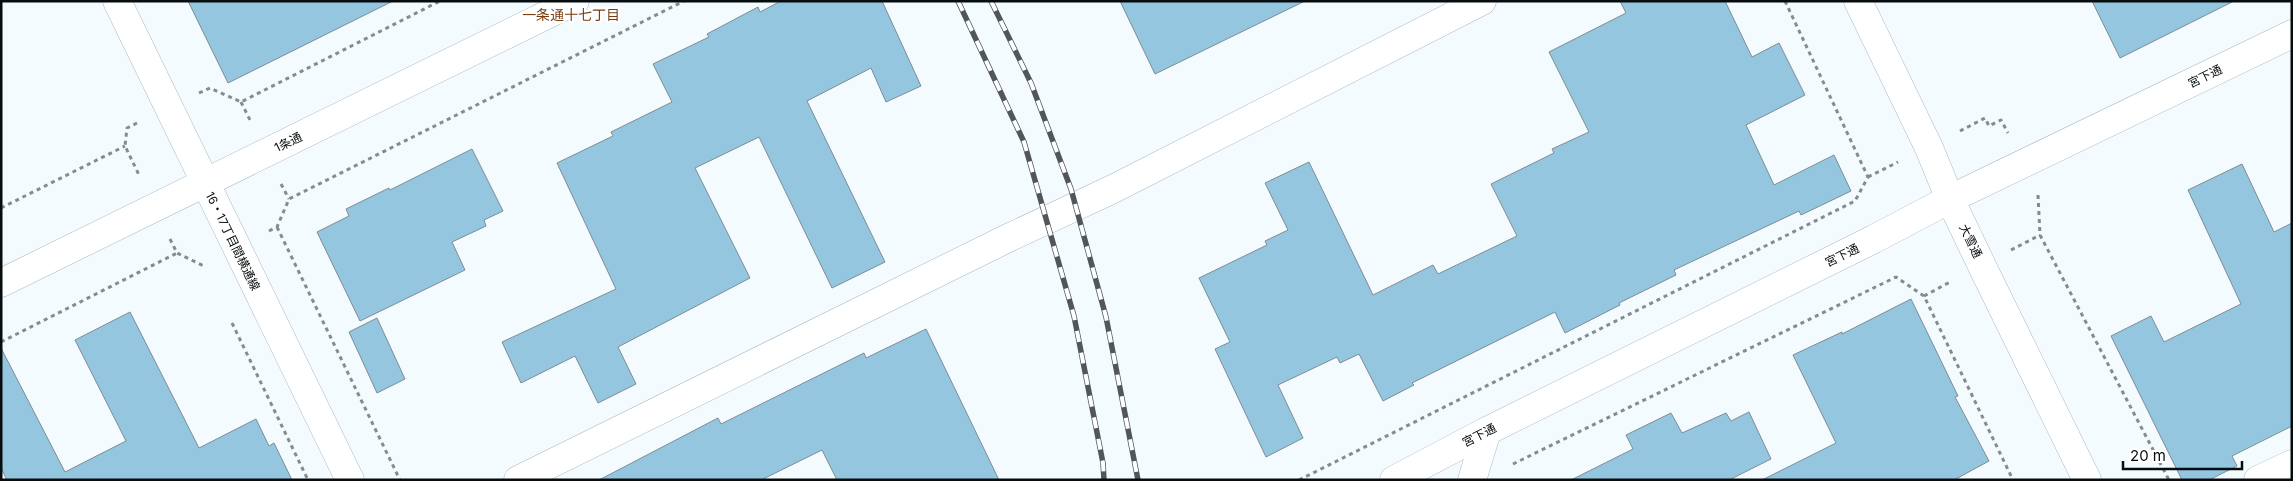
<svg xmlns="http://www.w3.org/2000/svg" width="2293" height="481" font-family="Inter,'Noto Sans JP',sans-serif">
<rect width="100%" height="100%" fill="#f4fbff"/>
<!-- building -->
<g fill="#95c6e0" stroke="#7d8c94">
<path d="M188,1H393L228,83Z"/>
<path d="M781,1H882L921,86L886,102L871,68L807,101L885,262L832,288L759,137L695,168L750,278L618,347L636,384L598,403L575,356L521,383L502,342L616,289L557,163L613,136L611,132L672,102L653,64L709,37L707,34L758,7L760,12Z"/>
<path d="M1120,1H1305L1155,74Z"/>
<path d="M1620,1H1725L1752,57L1779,43L1805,95L1746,125L1774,185L1834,155L1851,191L1801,215L1799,211L1674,270L1676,275L1619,303L1620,305L1565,333L1555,312L1412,383L1414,385L1383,401L1359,354L1340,363L1337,357L1278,385L1303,438L1266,457L1215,349L1230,342L1199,278L1267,245L1265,241L1288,230L1265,183L1309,162L1373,295L1433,265L1438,274L1517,236L1491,184L1554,153L1552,149L1589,132L1549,52L1626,13Z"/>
<path d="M2092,1H2234L2120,58Z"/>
<path d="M472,149L503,211L484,220L486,226L452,242L465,270L360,321L317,232L349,216L346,209L389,188L390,190Z"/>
<path d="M2242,164L2274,232L2292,223V426L2232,456L2237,466L2209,480H2182L2111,336L2151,316L2164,342L2241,304L2188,190Z"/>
<path d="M1911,299L1958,396L1955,397L1989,461L1954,480H1762L1836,443L1793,355L1842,332V334Z"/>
<path d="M130,312L199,448L256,419L269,446L274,443L292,480H7L1,468V348L65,472L126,441L75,340Z"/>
<path d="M377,318L405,379L377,393L349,332Z"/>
<path d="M926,329L999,480H837L822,450L761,480H599L718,418L721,424L864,353L866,358Z"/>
<path d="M1749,412L1771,459L1729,480H1571L1633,449L1626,435L1671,413L1682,433L1726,413L1731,421Z"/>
</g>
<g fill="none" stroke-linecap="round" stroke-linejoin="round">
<defs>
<g id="street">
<path d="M117,1L350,480"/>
<path d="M518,480L1006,239L1113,189L1482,1"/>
<path d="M1472,480L1487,431"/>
<path d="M2258,480L2292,464"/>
</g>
<g id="secondary">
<path d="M1858,1L1929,148L1950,199L1982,266L2087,480"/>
<path d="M1,283L575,1"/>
<path d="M1394,480L1487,431L1874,239L1950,199L2292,34"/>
</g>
</defs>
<!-- street casing -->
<use href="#street" stroke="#abbbc4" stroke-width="29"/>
<!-- secondary casing -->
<use href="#secondary" stroke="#abbbc4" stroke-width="29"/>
<!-- path -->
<g stroke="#858b8e" stroke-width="3" stroke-dasharray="4 4" stroke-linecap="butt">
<path d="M199,93L210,88L241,102L440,1"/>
<path d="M241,102L251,122"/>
<path d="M137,123L127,128L125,146L140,177"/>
<path d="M1960,131L1985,118L1989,126L2001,120L2008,133"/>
<path d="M1868,177L1898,162"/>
<path d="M281,184L289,199"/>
<path d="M2038,195L2040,235L2169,480"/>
<path d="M1,208L125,146"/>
<path d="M277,227L400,480"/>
<path d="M269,231L277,227L289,199L684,1"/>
<path d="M170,239L177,253L204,266L205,268"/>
<path d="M2011,250L2040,235"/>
<path d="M1924,296L1950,282"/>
<path d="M232,323L308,480"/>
<path d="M1,342L177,253"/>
<path d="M1513,464L1896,277L1924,296L2013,480"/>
<path d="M1299,480L1855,201L1868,177L1785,1"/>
</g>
<!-- street -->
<use href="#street" stroke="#fff" stroke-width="28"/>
<!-- secondary -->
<use href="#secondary" stroke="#fff" stroke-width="28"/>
<defs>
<g id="rail">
<path d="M958,1L1024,142L1074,316L1103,463L1104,480"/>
<path d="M991,1L1031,83L1071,189L1106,317L1138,480"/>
</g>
</defs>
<!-- rail casing -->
<use href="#rail" stroke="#505659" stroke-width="5.5"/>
<!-- rail -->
<use href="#rail" stroke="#fff" stroke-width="4" stroke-dasharray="11" stroke-linecap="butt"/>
</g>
<g text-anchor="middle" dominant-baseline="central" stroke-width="4.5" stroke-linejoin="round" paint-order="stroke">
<!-- street labels -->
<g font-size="12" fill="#070c0f" stroke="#fff">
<text transform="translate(2205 76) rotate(-26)">宮下通</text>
<text transform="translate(288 142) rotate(-26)">1条通</text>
<text transform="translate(233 241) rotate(64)">16・17丁目間横通線</text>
<text transform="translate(1971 241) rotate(64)">大雪通</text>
<text transform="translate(1842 255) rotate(-26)">宮下通</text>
<text transform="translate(1479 435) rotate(-27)">宮下通</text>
</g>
<!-- neighbourhood labels -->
<g font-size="14" fill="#793d10" stroke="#fff">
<text x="571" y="14">一条通十七丁目</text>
</g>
</g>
<!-- border -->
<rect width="2293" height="481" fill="none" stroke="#070c0f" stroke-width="5"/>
<!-- scale -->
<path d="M2123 461v8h119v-8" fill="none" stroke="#070c0f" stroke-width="2.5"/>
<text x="2130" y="461" font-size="15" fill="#070c0f" stroke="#ffffff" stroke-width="4" paint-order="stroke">20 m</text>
</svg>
